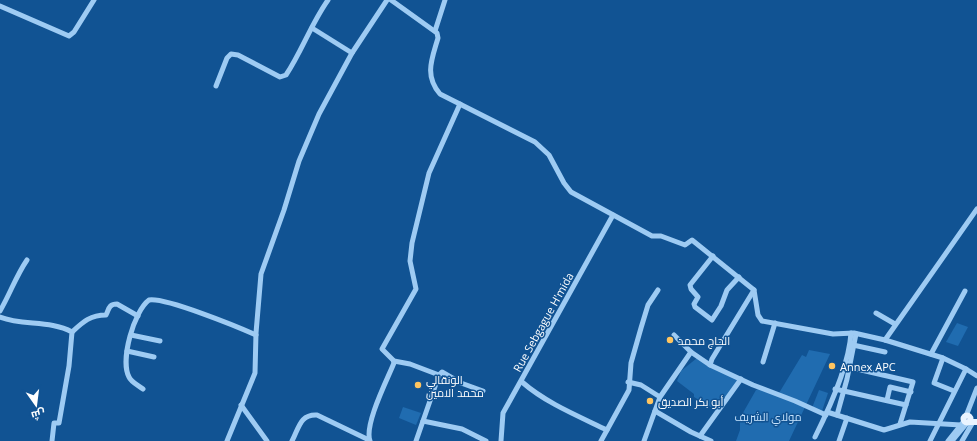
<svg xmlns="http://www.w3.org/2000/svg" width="977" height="441" font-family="'Open Sans',Cairo,sans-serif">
<rect width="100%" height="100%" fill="#115393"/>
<!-- green -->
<g fill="#206cb0">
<path d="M957,323L968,327L958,346L946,342Z"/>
<path d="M809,350L830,354L789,441H736L740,430V418L756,390L759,389L779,393L802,355L806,357Z"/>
<path d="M697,358L738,380L716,410L694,397V394L677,381L681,371Z"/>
<path d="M819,390L828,393L822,411L812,408Z"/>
<path d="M403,407L421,413L416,425L399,418Z"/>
</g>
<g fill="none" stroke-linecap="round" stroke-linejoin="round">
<!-- minor -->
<g stroke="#9ecbf3" stroke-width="5">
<path d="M391,0L437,33L438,38C432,59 424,75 440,94L535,142L549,155L564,183L571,192L652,236H661L685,245L692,240L754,290L758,315L762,321L833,334L854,333L885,340L943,358L966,369L977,376"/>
<path d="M0,6L69,36L74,32L94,0"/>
<path d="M312,28L352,53"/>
<path d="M435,31L445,0"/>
<path d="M216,86L227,58L231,54L238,55L280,77L286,75C302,51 311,24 328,0"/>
<path d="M713,256L690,285L691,289L698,297L694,304L695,307L712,320L721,306L727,290L739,277"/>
<path d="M0,311C10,294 16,276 27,260"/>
<path d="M876,313L895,324"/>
<path d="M0,317C22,326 50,320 72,332L69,366L59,423H54L52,441"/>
<path d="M72,332C83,322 90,315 106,315C109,310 108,304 117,304L138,316"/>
<path d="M131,335L160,341"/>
<path d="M674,335L691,352L710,365L753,385L795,401L826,415"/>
<path d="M885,340L977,209"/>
<path d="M853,345L885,352"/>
<path d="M127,351L154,357"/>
<path d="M931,354L965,291"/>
<path d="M943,358L934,383L954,391"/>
<path d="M394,361L410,364L439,375L442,372L461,383L483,391"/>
<path d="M763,362L775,323"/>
<path d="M710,365L712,359L754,290"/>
<path d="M844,366L913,382L900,424"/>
<path d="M522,382C546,403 578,416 607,430"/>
<path d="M628,382L641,385L660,397"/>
<path d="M143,389C138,385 131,382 129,377C120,360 134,311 149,300C165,297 238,327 256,335"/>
<path d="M835,389L906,405"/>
<path d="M887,400L890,387L911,392"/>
<path d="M241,405L267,441"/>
<path d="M655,411L691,432L711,441"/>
<path d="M827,412L884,430L910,422L961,425"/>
<path d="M837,415L847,379L856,334"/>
<path d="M966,416L977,388"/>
<path d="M423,421L462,429L486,441"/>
<path d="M700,436L741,379"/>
<path d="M815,437C829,409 849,365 851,333"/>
<path d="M227,441L255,373L256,333L261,274L284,210L299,161L319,114L352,53L387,0"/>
<path d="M292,441C299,428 300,414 317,415L369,440"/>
<path d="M370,441C364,425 387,380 394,363L393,360L382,349L416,289L410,261L412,243L429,173L460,104"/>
<path d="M416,441L439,375"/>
<path d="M501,441L503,413L613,215"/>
<path d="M601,441L629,390L631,363L641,328L648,305L658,290"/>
<path d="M644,441L660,397L691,352"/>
<path d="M839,441L847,418"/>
<path d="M930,441L966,369"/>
<path d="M948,441L964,421"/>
<path d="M952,441L967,423"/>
<path d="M962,441L973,422"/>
</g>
<!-- major -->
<g stroke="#eaf4ff" stroke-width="6">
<circle cx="967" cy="419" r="3.5"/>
<path d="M969,422H977"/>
</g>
</g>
<!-- markers -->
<g fill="#ffc560" stroke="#115393" stroke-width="1.5">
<circle cx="670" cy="340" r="4"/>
<circle cx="832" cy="366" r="4"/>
<circle cx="418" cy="385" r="4"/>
<circle cx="650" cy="401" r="4"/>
</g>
<g text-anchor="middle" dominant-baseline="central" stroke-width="3" stroke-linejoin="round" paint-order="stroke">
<!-- street labels -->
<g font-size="11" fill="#fff" stroke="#115393">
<text transform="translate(543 322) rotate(-61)">Rue Sebgague H'mida</text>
</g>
<!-- poi labels -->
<g font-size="11" fill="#fff" stroke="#115393" text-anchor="start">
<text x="678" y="340">الحاج محمد</text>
<text x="840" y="366">Annex APC</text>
<text x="426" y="379">الونقالي<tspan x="426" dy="13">محمد الامين</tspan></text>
<text x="658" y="401">أبو بكر الصديق</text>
</g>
<!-- park labels -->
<g font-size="11" fill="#c6e3fd" stroke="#115393">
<text x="768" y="416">مولاي الشريف</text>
</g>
</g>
<!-- north arrow -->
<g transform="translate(36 405) rotate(166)" stroke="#115393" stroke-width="3" paint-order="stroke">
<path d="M0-3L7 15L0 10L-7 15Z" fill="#ffffff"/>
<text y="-6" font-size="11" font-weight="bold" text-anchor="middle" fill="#ffffff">ش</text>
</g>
</svg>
